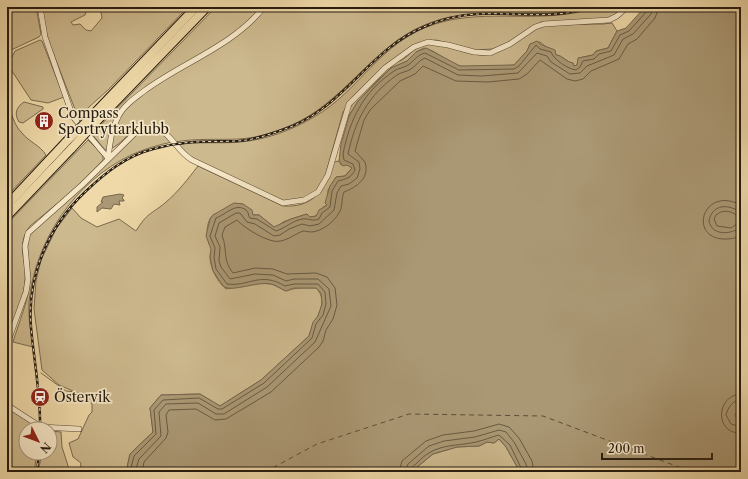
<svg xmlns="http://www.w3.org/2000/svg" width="748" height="479" font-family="'Libre Caslon Text',serif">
<rect width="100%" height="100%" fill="#efd9a8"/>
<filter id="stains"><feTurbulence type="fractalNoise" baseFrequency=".005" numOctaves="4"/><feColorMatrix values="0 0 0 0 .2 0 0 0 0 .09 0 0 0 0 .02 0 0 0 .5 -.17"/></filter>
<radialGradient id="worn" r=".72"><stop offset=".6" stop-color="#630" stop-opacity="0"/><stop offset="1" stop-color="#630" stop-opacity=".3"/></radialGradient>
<!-- green -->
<g fill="#cdb98e" stroke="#796a4f">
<path d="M7,7H36L41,34L39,37L11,50L7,55Z"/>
<path d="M41,7H88L85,15L71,22L73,25L80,24L86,30L91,31L102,18L101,12L98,11L95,7H188L109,89L78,117L48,40Z"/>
<path d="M216,7H585C536,23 484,4 432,22C377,41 350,95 300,121C282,130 259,138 239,139C218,140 197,138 175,142C171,134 165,129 156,126C132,118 125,148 105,150L92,134Z"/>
<path d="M597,7H624L614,17L600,20L541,22L511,41L493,49L474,50L436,40L418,43L385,65L353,96L343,112L324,180L314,193L304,198L283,202L186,155L177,145C198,141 219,144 240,142C266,140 292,130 314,117C360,91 379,42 435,24C488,7 544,26 597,7Z"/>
<path d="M612,23L617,31L608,48L596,51L593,55L579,58L577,65L574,66L573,63C566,62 562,55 556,55L540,42L530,44L527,51L514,65C502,66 467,69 457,65C446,61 435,50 424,48L416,52L407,61L391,68L378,80L358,101L349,116L347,114C353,99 379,72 394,63C398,61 402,61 405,58C413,52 417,45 428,44C449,42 468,59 491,54C511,50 525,32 544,25L603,24Z"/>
<path d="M40,40L42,41L64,97L48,103L31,100L8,65L15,51Z"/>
<path d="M7,102C12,113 13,124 22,133C29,142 40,145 46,155L7,196Z"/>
<path d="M24,102L43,107V109L23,123L19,122C14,114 16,107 24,102Z"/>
<path d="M147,130L161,133L172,142C158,145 144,149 131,155C75,182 35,240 29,302C28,317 31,333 33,347L13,342C19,322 28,302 30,281C31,265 24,249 30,234L138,133Z"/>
<path d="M88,140L103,155V160L81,184L30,226C15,247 27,258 25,280C24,300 14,319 7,337V224Z"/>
<path d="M339,161L341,165L347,164L352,168L345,176L336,177L328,190L327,205L322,208L316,216L310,217L307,214L291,219L283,222L277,227H274L259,215H253L243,204C233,203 231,206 223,211C220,213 215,213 212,216C205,224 206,241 212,249C206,261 216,281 226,289L256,283L272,284L286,291C296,287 306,288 316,288C331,303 313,320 309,336L261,380L220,406L200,394L161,395L150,408L153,432L130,454L126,472H79L80,471L81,463L73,457L69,443L78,439L89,415L92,412V404L80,394L59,385L42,370L34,309L36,281L41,260L56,229L72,208L81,218L97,227L119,219L136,231C147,213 150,215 165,203C178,192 188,179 198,166L283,206C314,208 326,189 333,162Z"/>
<path d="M7,407L39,428L26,429V453H37L34,472H7Z"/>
<path d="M50,431L61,432L62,447L70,472H38L42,453H50Z"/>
<path d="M499,439L506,447L520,472H411L433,454L457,447L479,446L487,442L494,443Z"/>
</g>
<!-- water -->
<g fill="#aa9874" stroke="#75664c">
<path d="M645,7H741V406L735,415L736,417H741V472H520L506,447L499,439L494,443L487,442L479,446L457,447L433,454L411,472H126L130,454L153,432L150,408L161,395L200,394L220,406L261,380L309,336L313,322L318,316L322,304L321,293L316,288H294L286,291C281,289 276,285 271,284C258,281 233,292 224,287L213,271L210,257L211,249L206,236L210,219L213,215L234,203L243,204L252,210L253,215H259L274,227L291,219L307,214L310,217L316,216L319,210L327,205L325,203L330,186L336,177L345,176L352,168L347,165L343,166L339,161L341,144L349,116L358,101L391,68L407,61L416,52L426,48L460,66L514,65L527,51L530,44L537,41L542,45L555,50L556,55C562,55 566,62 573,63L574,66L577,65L578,58L593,55L596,51L608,48L617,31L626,28Z"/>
<path d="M120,194L124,195L122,198L124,200V201H119L120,205L114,204L111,209L102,208L97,212V207L103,202H101L103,197Z"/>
</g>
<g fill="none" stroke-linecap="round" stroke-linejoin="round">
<!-- shore -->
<g stroke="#685a42" stroke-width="1">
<path d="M741,205C703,185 688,237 723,239C730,239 735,239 741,235"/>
<path d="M721,212C727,210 735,212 738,218V223L731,228L717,226L714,219L716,215Z"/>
<path d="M741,213C729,203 712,204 709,221C712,236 731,235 741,227"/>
<path d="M741,394C716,395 714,434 741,433"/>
<path d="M741,400C733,400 728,407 726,415L731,424L741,427"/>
<path d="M130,472L134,456L156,434L154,410L163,400L199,398L218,409H222L264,383L312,338L316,324L323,315L326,304L325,292L318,284H294L285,286C260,271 249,287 227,284L216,269L214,257L215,248L210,236L216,218C225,215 236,202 246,210C249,212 248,216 250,218L257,219L276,231C286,228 293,220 303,219C309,218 312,222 319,219L322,213L330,207L332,191L338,181C346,179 351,178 355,170L353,164L344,160L343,154C350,119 363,92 394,71C398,68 404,68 408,65C414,61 417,55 425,53L459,70L514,69L519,66L536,45L540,49L551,52C554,60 568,69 576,70L580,67L583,61L594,59L599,54L611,51L620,35L629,31L647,11L648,7"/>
<path d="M135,472L139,459L161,436L159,412L166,404L198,403L216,414H224L267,387L315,342L331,306L329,289L318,279H294L286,281L273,275L255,274L230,279L221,267L219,261L220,247L215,236L219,223L236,213H240L247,222L255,224L274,236L280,235L289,229L302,224L310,226L319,224L334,210L337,193L341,186L349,184L357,178L360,169L359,162L348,154C355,121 368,95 397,75C401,72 407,72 411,69C416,66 419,60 425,58L458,75L482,76L518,73L537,53L547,56L551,62L570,74L580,73L587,66L614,55L623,39L633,34L651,14L653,7"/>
<path d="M142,472L144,462L166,438L168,432L166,415L169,410L196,409L215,420L226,419L271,392L319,347L323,341L326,330L333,319L337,305L335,288L327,277L316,273L287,274L273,269L255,268L233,273C222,259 228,251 222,235L225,227L237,220C244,228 270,244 280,241C288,240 295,234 303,231C305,231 309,232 312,232C322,231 334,222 339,213C343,207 341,199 344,192C357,187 370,178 365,162L355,151L364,120L370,110L400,81L415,74L423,66L456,81L488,82L519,79L527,74L540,60L567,79L575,81L583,79L591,71L619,59L628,44L637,39L655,18L659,7"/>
<path d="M399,472L402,461L426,441L443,435L474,431L499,424L509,427L519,438L532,461L534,472"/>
<path d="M405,472L408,464L429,446L444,441L475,437L499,430L506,432L514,442L526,464L528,472"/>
<path d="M410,472C410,467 414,466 417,463C435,443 453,447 476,442C485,440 491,437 499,435L510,445L523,472"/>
</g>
<!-- stream -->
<path stroke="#75664c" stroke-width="1" d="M41,373L66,391L76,392"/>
<!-- ferry -->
<path stroke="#5a4d38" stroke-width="1" stroke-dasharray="5 4" stroke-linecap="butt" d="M265,472L317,444L409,414L543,416L692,472"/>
<defs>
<g id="minor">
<path d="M40,7L45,37L73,117L108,158"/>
<path d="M108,158C110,144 111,130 118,117C123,106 135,98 144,91C183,62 233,46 264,7"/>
<path d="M7,344L26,292L28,279L25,246L28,233L82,185L137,131C166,116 172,149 192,160L283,203L304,200L318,192L328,175L349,104L385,68L414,47L428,42L448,45L474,52L490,53L510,44L535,27L544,24L609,20L617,16L627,7"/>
<path d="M7,405L41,427L79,429"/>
</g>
<g id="highway">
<path d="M88,120L196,7"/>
<path d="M93,125L207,7"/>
<path d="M7,205L66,142"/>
<path d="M7,216L72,148"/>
</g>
</defs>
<!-- minor casing -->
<use href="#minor" stroke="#584a36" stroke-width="6"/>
<!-- highway casing -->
<use href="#highway" stroke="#251b10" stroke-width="10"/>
<!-- minor -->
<use href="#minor" stroke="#f5e6c6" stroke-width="5"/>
<!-- highway -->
<use href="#highway" stroke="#efd9a8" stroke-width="8"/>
<defs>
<g id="rail">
<path d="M40,429C41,395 34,362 31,327C27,276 48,227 85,192C105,173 126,156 153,149C184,140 207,142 238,141C253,140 268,135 282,130C344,110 368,49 426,26C442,19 460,15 478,14C515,12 555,20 591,7"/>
<path d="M37,472L39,453"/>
</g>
</defs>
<!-- rail casing -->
<use href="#rail" stroke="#251b10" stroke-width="2.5"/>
<!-- rail -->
<use href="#rail" stroke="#f5e6c6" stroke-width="1" stroke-dasharray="3" stroke-linecap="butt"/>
<defs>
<g id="highway-bridge">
<path d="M66,142L88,120"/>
<path d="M72,148L93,125"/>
</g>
</defs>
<!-- highway-bridge casing -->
<use href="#highway-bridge" stroke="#251b10" stroke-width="10" stroke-linecap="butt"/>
<!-- highway-bridge -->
<use href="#highway-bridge" stroke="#efd9a8" stroke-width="8"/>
</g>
<!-- icons -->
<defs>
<symbol id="building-disc" viewBox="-11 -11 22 22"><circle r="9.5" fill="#8f2418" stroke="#f5e6c6"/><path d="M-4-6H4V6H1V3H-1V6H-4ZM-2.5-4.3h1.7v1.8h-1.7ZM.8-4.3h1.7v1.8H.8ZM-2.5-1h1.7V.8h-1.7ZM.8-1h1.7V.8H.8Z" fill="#fff"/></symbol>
<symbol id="station-disc" viewBox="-11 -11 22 22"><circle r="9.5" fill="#8f2418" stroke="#f5e6c6"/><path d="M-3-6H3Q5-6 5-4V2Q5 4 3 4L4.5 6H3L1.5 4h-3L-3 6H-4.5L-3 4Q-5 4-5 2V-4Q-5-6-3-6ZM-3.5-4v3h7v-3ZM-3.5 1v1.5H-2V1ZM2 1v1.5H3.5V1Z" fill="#fff"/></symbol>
</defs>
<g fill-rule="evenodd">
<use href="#building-disc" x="33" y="110" width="22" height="22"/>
<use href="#station-disc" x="29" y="386" width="22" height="22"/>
</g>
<g text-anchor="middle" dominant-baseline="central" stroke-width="3.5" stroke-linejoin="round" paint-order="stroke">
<!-- poi labels -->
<g font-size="14" fill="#251b10" stroke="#f5e6c6" text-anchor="start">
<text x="58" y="113">Compass<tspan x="58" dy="16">Sportryttarklubb</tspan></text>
<text x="54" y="397">Östervik</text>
</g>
</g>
<!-- margin -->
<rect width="748" height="479" fill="none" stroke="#efd9a8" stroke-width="24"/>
<rect x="8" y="8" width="732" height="463" fill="none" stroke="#251b10" stroke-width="2"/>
<rect x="12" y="12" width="724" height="455" fill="none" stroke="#251b10"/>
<!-- north arrow -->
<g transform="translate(38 441) rotate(132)"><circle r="19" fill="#f5e6c6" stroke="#a2957d"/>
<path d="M0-3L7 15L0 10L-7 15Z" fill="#8f2418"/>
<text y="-6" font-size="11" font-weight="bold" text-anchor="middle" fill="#251b10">N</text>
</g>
<!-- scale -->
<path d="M602 453v6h110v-6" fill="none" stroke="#251b10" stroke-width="2"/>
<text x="608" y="453" font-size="12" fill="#251b10" stroke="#f5e6c6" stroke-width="3" paint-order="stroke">200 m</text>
<rect width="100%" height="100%" filter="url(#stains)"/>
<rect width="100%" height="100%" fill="url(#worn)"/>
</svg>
